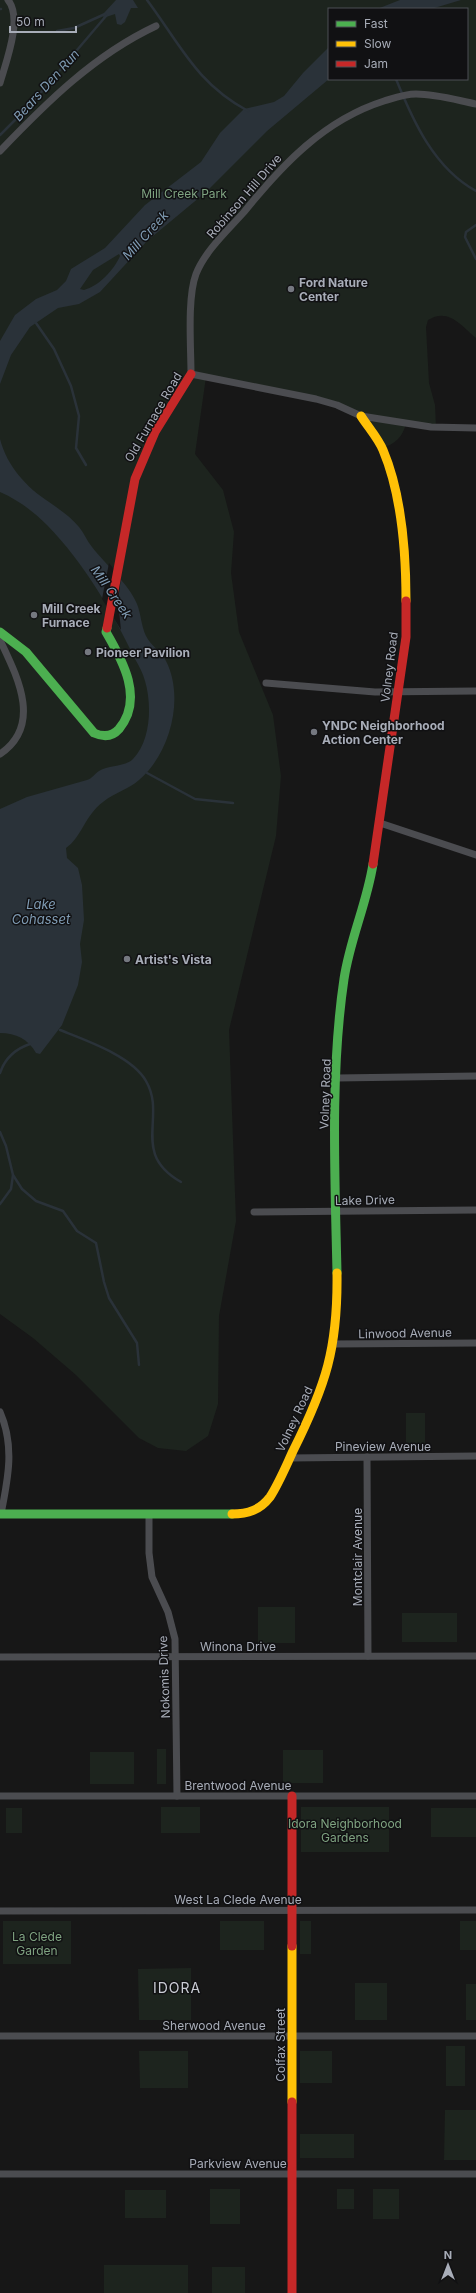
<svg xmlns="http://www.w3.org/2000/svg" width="476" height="2293" font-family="Inter,sans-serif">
<rect width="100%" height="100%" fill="#171717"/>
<!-- green -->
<g fill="#1d241e" fill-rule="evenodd">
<path d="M0,0H476V338C462,326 448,307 428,320L426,327L429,383L435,405L436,427L406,423C403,437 395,444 382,448L361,416L337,405L206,377L195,454L223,490L234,532L231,573L239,632L273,715L281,776L276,836L229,1030L236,1221L219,1316L218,1404L208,1436L186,1451L158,1448L139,1438L76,1375L33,1338L0,1314ZM329,9H467V79H329Z"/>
<rect x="406" y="1413" width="19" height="34"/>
<rect x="258" y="1607" width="37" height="36"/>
<rect x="402" y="1613" width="55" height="29"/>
<rect x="157" y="1749" width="9" height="35"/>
<rect x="283" y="1750" width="40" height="33"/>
<rect x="90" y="1752" width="44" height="32"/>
<rect x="161" y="1807" width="39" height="26"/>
<rect x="301" y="1807" width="88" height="45"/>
<rect x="6" y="1808" width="16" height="25"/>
<rect x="431" y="1808" width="45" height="29"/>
<rect x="3" y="1921" width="68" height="43"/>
<rect x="220" y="1921" width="44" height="29"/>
<rect x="300" y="1921" width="11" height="33"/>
<rect x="460" y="1921" width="16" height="29"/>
<path d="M191,1968V2020H139L138,1969Z"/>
<rect x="355" y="1983" width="32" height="37"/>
<rect x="466" y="1984" width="10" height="36"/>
<rect x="446" y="2046" width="19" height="40"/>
<path d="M139,2051H188V2088H140Z"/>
<rect x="300" y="2051" width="32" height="32"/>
<path d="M445,2110H476V2160H444Z"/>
<rect x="300" y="2134" width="54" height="24"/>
<rect x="210" y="2189" width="30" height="35"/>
<rect x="337" y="2189" width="17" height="20"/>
<rect x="373" y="2189" width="26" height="30"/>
<rect x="125" y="2190" width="41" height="28"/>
<rect x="104" y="2265" width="84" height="28"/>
<rect x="212" y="2267" width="33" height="26"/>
</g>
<!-- water -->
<g fill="#2a3239" fill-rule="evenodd">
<path d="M116,0H133L138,8H131L125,22L121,25L117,24L115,14L103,18L104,13Z"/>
<path d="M400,0H461L431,9H377Z"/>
<path d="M329,47V79L267,131L206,192L147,241L100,292L79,304L58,308L30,327L11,355L0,384V341L15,315L36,299L57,290L66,281L71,269L105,248L145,205L201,162L220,133L244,109L274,102L284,96L303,73ZM119,254L120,256C114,270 99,286 84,290L80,289L93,270Z"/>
<path d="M0,439C7,466 26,487 49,502C60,510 70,516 79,527C84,533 87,541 92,547C105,564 129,584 137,604C141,614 141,625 146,636C151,646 161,651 166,661C185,698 170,754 139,780C129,789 114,793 103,802C85,815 82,837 66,848L67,858L78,868L82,885L84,920L80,944L82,962L78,985L62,1025L40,1054L36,1053C28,1039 16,1033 0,1033V809L27,797L87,780C93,778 94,774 99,771C109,765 125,767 133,759C151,741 152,704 145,681C143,673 139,666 135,659C112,611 84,563 47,525C33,511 18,500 0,492Z"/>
</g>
<!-- pier -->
<path fill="#171717" d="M109,563L121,578L118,601L121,630L102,599Z"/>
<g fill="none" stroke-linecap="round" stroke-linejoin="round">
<!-- stream -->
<g stroke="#2a3239" stroke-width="2.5">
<path d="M147,0C180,44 196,83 248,111"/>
<path d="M0,9H1"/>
<path d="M57,31L74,28L105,14"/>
<path d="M396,79C413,121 434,168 476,191"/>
<path d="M0,135L32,103L106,16"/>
<path d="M476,225L466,232L465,237L476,259"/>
<path d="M36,323L54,349L71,386L79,416L76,448L86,465"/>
<path d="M147,773L195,799L233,803"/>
<path d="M60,1030C85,1040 132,1056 146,1081C167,1117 130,1153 181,1182"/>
<path d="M0,1073C5,1058 15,1049 30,1044"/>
<path d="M0,1132L6,1146L13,1175L22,1189L36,1201L63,1211L77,1231L96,1243L104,1282L109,1298L137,1343L139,1365"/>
<path d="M0,1204L11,1189L13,1175"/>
</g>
<!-- street -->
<g stroke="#4b4c50" stroke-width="7">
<path d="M0,83C6,62 23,18 8,0"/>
<path d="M476,104C456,100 436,94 416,94C405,94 394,98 384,101C324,120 282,165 244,212C228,230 205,251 196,274C187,298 191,347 191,374L316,399L337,405L361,416L431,427L476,428"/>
<path d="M0,151C46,103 94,55 156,26"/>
<path d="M0,640C17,676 43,725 0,754"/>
<path d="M266,683L375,692L476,691"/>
<path d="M380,823L476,855"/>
<path d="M337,1078L476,1076"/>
<path d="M254,1212L476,1210"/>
<path d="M333,1344L476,1343"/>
<path d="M0,1412C15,1446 8,1479 1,1514"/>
<path d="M367,1457L368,1656"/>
<path d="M290,1458L476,1456"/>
<path d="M149,1514V1553L152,1577L168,1612L175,1639L177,1796"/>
<path d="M0,1657L476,1656"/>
<path d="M0,1796H476"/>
<path d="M0,1911L476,1910"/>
<path d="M0,2036H476"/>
<path d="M0,2174H476"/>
</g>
<!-- fast -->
<g stroke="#4caf50" stroke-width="9">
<path d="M0,632L26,652L94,733C103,737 112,737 119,729C144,699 123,661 106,632L107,628"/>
<path d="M337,1273C335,1178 330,1073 344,979C350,939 367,903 373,864"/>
<path d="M0,1514H232"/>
</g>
<!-- slow -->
<g stroke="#ffc107" stroke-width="9">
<path d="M361,416C368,427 378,438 383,450C402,495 406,552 406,601"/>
<path d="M232,1514C248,1514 260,1510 270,1497C279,1483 286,1466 293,1451C326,1385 338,1348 337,1273"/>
<path d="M292,1946V2102"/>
</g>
<!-- jam -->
<g stroke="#c62828" stroke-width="9">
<path d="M107,628L135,479L155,432L191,374"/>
<path d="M373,864L406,637V601"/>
<path d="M292,1796V1946"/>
<path d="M292,2102V2293"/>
</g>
</g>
<!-- markers -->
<g fill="#757880" stroke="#111113" stroke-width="1.5">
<circle cx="291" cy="289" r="4"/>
<circle cx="34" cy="615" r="4"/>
<circle cx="88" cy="652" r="4"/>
<circle cx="314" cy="732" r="4"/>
<circle cx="127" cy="959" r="4"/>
</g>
<g text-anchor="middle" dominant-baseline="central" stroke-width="3" stroke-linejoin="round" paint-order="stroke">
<!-- park labels -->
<g font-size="12" fill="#7fa381" stroke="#111113">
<text x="184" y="193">Mill Creek Park</text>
<text x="345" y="1823">Idora Neighborhood<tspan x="345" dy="14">Gardens</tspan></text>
<text x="37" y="1936">La Clede<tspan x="37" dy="14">Garden</tspan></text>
</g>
<!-- street labels -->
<g font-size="12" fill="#a8adb8" stroke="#111113">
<text transform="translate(244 196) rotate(-49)">Robinson Hill Drive</text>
<text transform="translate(153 417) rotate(-60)">Old Furnace Road</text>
<text transform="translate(389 667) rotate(-83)">Volney Road</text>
<text transform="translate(325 1094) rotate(-88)">Volney Road</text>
<text transform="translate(365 1200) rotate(-1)">Lake Drive</text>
<text transform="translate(405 1333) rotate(-1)">Linwood Avenue</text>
<text transform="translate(294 1419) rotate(-65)">Volney Road</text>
<text x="383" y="1446">Pineview Avenue</text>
<text transform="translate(357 1557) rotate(-90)">Montclair Avenue</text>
<text x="238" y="1646">Winona Drive</text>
<text transform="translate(164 1677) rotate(-92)">Nokomis Drive</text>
<text x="238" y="1785">Brentwood Avenue</text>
<text x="238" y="1899">West La Clede Avenue</text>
<text x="214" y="2025">Sherwood Avenue</text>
<text transform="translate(280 2045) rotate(-90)">Colfax Street</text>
<text x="238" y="2163">Parkview Avenue</text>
</g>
<!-- poi labels -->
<g font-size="12" font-weight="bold" fill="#a8adb8" stroke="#111113" text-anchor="start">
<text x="299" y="282">Ford Nature<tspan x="299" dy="14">Center</tspan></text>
<text x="42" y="608">Mill Creek<tspan x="42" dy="14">Furnace</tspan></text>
<text x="96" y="652">Pioneer Pavilion</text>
<text x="322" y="725">YNDC Neighborhood<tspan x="322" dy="14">Action Center</tspan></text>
<text x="135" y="959">Artist's Vista</text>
</g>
<!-- water labels -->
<g font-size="13" font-style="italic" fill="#7f9bb3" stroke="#111113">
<text transform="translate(46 85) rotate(-48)">Bears Den Run</text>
<text transform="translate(145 235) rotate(-48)">Mill Creek</text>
<text transform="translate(112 592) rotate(55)">Mill Creek</text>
<text x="41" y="904">Lake<tspan x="41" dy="15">Cohasset</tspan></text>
</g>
<!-- quarter labels -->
<g font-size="14" letter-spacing="1" fill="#c9ccd4" stroke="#111113">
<text x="177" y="1987">IDORA</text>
</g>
</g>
<!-- legend -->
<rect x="328" y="8" width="140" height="72" fill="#111113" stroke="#4d4f55"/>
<rect x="336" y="21" width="20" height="6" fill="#4caf50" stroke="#4d4f55"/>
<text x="364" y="28" font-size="12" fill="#a8adb8">Fast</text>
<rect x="336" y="41" width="20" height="6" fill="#ffc107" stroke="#4d4f55"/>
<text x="364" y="48" font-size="12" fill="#a8adb8">Slow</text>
<rect x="336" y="61" width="20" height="6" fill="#c62828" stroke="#4d4f55"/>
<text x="364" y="68" font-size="12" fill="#a8adb8">Jam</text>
<!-- north arrow -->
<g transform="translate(448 2265)" stroke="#111113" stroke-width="3" paint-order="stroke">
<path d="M0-3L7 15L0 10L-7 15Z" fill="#a8adb8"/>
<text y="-6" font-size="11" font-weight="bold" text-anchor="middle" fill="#a8adb8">N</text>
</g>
<!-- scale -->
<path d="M10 26v6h66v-6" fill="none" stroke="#a8adb8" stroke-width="2"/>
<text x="16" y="26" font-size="12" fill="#a8adb8" stroke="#111113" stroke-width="3" paint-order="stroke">50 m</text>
</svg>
